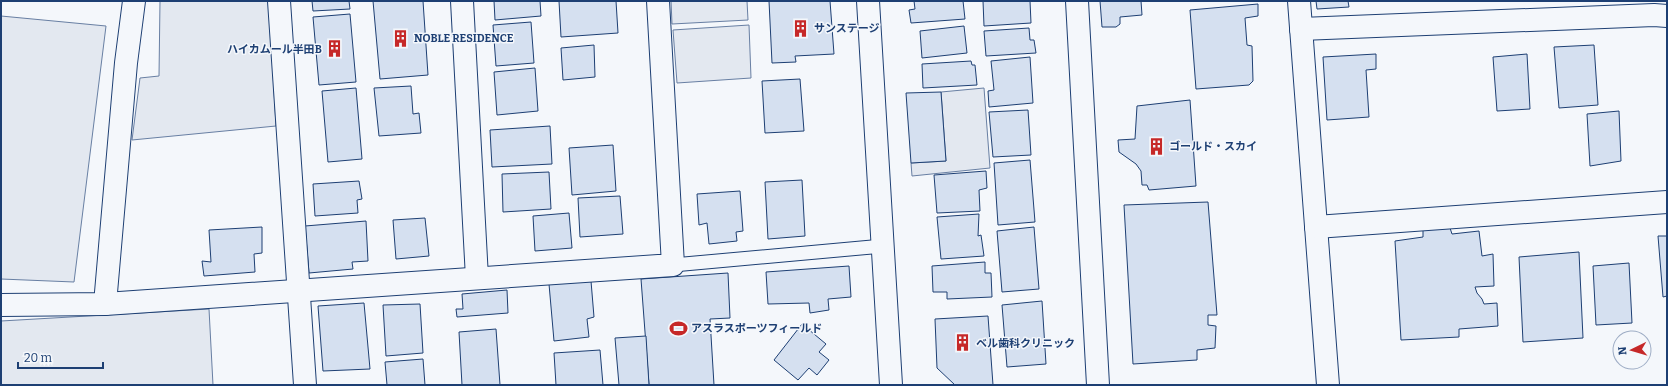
<svg xmlns="http://www.w3.org/2000/svg" width="1668" height="386" font-family="Bitter,'Noto Sans JP',serif">
<rect width="100%" height="100%" fill="#f4f7fb"/>
<!-- parking -->
<g fill="#e3e8f0" stroke="#687fa3">
<path d="M160,1H269L276,126L132,140L140,78L159,76Z"/>
<path d="M671,1H747L748,20L672,24Z"/>
<path d="M1,16L106,26L74,282L1,279Z"/>
<path d="M749,25L751,78L677,83L673,30Z"/>
<path d="M984,88L990,168L912,176L911,163L946,161L941,92Z"/>
<path d="M209,309L213,385H1V321Z"/>
</g>
<!-- building -->
<g fill="#d5e0f0" stroke="#1d3f73">
<path d="M312,1H349L350,9L313,11Z"/>
<path d="M373,1H423L428,75L380,79Z"/>
<path d="M494,1H540L541,16L495,20Z"/>
<path d="M559,1H616L618,33L561,37Z"/>
<path d="M769,1H830L834,54L795,56L796,62L772,63Z"/>
<path d="M914,1H963L965,19L911,23L909,10L915,9Z"/>
<path d="M983,1H1030L1031,23L984,26Z"/>
<path d="M1100,1H1141L1142,15L1120,17V24L1116,27H1102Z"/>
<path d="M1316,1H1348L1349,7L1317,9Z"/>
<path d="M1258,4V16L1245,18L1247,45L1252,46L1253,81L1249,85L1196,89L1190,10Z"/>
<path d="M350,14L356,82L319,85L313,17Z"/>
<path d="M531,22L534,63L496,66L493,25Z"/>
<path d="M964,26L967,53L922,58L920,31Z"/>
<path d="M1029,28L1030,40H1034L1036,53L986,56L984,31Z"/>
<path d="M594,45L595,77L563,80L561,48Z"/>
<path d="M1594,45L1598,105L1559,108L1554,47Z"/>
<path d="M1376,54V69L1366,70L1369,117L1327,120L1323,57Z"/>
<path d="M1527,54L1530,109L1497,111L1493,57Z"/>
<path d="M1030,57L1033,103L989,107L988,91L994,90L991,61Z"/>
<path d="M971,61L972,65H975L977,85L923,88L922,64Z"/>
<path d="M535,68L538,111L497,115L494,72Z"/>
<path d="M800,79L804,131L765,133L762,81Z"/>
<path d="M411,86L413,114L419,113L421,133L379,136L374,88Z"/>
<path d="M356,88L362,159L328,162L322,91Z"/>
<path d="M941,92L946,161L911,163L906,93Z"/>
<path d="M1190,100L1196,186L1149,190L1147,185H1142L1141,171L1136,164L1119,152L1118,140L1135,139L1137,106Z"/>
<path d="M1028,110L1031,155L993,157L989,112Z"/>
<path d="M1619,111L1621,161L1590,166L1587,114Z"/>
<path d="M550,126L552,164L492,167L490,130Z"/>
<path d="M613,145L616,191L572,195L569,148Z"/>
<path d="M1030,160L1035,222L998,225L994,163Z"/>
<path d="M986,171L987,188L979,190L980,211L937,213L934,175Z"/>
<path d="M549,172L551,209L503,212L502,174Z"/>
<path d="M802,180L805,236L768,239L765,182Z"/>
<path d="M359,181L362,199L357,200L358,213L315,216L313,184Z"/>
<path d="M740,191L743,231L736,232L737,241L709,244L707,223L699,225L697,194Z"/>
<path d="M620,196L623,234L580,237L578,198Z"/>
<path d="M1208,202L1217,315H1208V325L1216,326L1215,348L1197,350V360L1133,364L1124,205Z"/>
<path d="M569,213L572,248L535,251L533,216Z"/>
<path d="M979,214L978,236L981,235L984,256L941,259L937,217Z"/>
<path d="M425,218L429,256L396,259L393,220Z"/>
<path d="M366,221L368,261L352,262L353,269L309,273L305,226Z"/>
<path d="M1449,225L1452,234L1479,231L1482,256L1493,254L1494,286L1475,287L1477,293L1482,299L1484,304L1497,303L1498,326L1459,329V337L1401,340L1395,241L1423,237V228Z"/>
<path d="M262,227V253L254,254L255,272L204,276L202,261L211,262L209,230Z"/>
<path d="M1034,227L1039,289L1002,292L997,231Z"/>
<path d="M1658,236H1667V296L1663,297Z"/>
<path d="M1579,252L1583,338L1523,342L1519,257Z"/>
<path d="M985,262V273H991L992,297L947,299V292H933L932,266Z"/>
<path d="M1629,263L1632,323L1596,325L1593,266Z"/>
<path d="M849,266L851,297L828,299L829,310L810,313L809,303L768,304L766,272Z"/>
<path d="M728,273L730,318L710,319L714,385H649L641,279Z"/>
<path d="M591,281L594,317L587,319L589,337L554,341L549,284Z"/>
<path d="M507,290L508,313L457,317L456,309H463L462,294Z"/>
<path d="M1042,301L1046,364L1007,367L1002,305Z"/>
<path d="M364,303L370,369L323,371L318,306Z"/>
<path d="M420,304L423,353L386,356L383,305Z"/>
<path d="M988,316L993,385H955L937,368L935,319Z"/>
<path d="M802,324L826,344L819,352L829,360L817,375L809,368L798,380L774,360Z"/>
<path d="M496,329L500,385H462L459,332Z"/>
<path d="M646,336L649,385H619L615,338Z"/>
<path d="M600,350L603,385H556L554,353Z"/>
<path d="M423,359L425,385H387L385,362Z"/>
</g>
<g fill="none" stroke-linecap="round" stroke-linejoin="round">
<defs>
<path id="service" d="M673,265L883,246"/>
<g id="minor">
<path d="M279,1L305,385"/>
<path d="M462,1L477,278"/>
<path d="M1077,1L1098,385"/>
<path d="M1299,1L1328,385"/>
<path d="M1301,29L1654,15L1667,16"/>
<path d="M1316,227L1667,202"/>
<path d="M105,304L126,63L134,1"/>
<path d="M1,305L105,304L673,265L658,1"/>
</g>
<path id="tertiary" d="M868,1L891,385"/>
</defs>
<!-- service casing -->
<use href="#service" stroke="#1d3f73" stroke-width="15"/>
<!-- minor casing -->
<use href="#minor" stroke="#1d3f73" stroke-width="24"/>
<!-- tertiary casing -->
<use href="#tertiary" stroke="#1d3f73" stroke-width="24"/>
<!-- service -->
<use href="#service" stroke="#f4f7fb" stroke-width="13"/>
<!-- minor -->
<use href="#minor" stroke="#f4f7fb" stroke-width="22"/>
<!-- tertiary -->
<use href="#tertiary" stroke="#f4f7fb" stroke-width="22"/>
</g>
<!-- icons -->
<defs>
<symbol id="building-bare" viewBox="-9 -9 18 18"><path d="M-4-6H4V6H1V3H-1V6H-4ZM-2.5-4.3h1.7v1.8h-1.7ZM.8-4.3h1.7v1.8H.8ZM-2.5-1h1.7V.8h-1.7ZM.8-1h1.7V.8H.8Z" fill="#c62828" stroke="#f4f7fb" stroke-width="2.5" paint-order="stroke"/></symbol>
<symbol id="stadium-bare" viewBox="-9 -9 18 18"><path d="M0-5a6.5 5 0 1 0 0 10a6.5 5 0 1 0 0-10ZM-3.5-1.8h7v3.6h-7Z" fill="#c62828" stroke="#f4f7fb" stroke-width="2.5" paint-order="stroke"/></symbol>
</defs>
<g fill-rule="evenodd">
<use href="#building-bare" x="788" y="16" width="25" height="25"/>
<use href="#building-bare" x="388" y="26" width="25" height="25"/>
<use href="#building-bare" x="322" y="36" width="25" height="25"/>
<use href="#building-bare" x="1144" y="134" width="25" height="25"/>
<use href="#stadium-bare" x="666" y="316" width="25" height="25"/>
<use href="#building-bare" x="950" y="330" width="25" height="25"/>
</g>
<g text-anchor="middle" dominant-baseline="central" stroke-width="3" stroke-linejoin="round" paint-order="stroke">
<!-- poi labels -->
<g font-size="11" font-weight="bold" fill="#1d3f73" stroke="#f4f7fb" text-anchor="start">
<text x="814" y="28">サンステージ</text>
<text x="414" y="38">NOBLE RESIDENCE</text>
<text x="322" y="49" text-anchor="end">ハイカムール半田B</text>
<text x="1169" y="146">ゴールド・スカイ</text>
<text x="691" y="328">アスラスポーツフィールド</text>
<text x="976" y="343">ベル歯科クリニック</text>
</g>
</g>
<!-- border -->
<rect width="1668" height="386" fill="none" stroke="#1d3f73" stroke-width="4"/>
<!-- north arrow -->
<g transform="translate(1632 350) rotate(265)"><circle r="19" fill="#f4f7fb" stroke="#9eadc5"/>
<path d="M0-3L7 15L0 10L-7 15Z" fill="#c62828"/>
<text y="-6" font-size="11" font-weight="bold" text-anchor="middle" fill="#1d3f73">N</text>
</g>
<!-- scale -->
<path d="M18 362v6h85v-6" fill="none" stroke="#1d3f73" stroke-width="2"/>
<text x="24" y="362" font-size="12" fill="#1d3f73" stroke="#f4f7fb" stroke-width="3" paint-order="stroke">20 m</text>
</svg>
